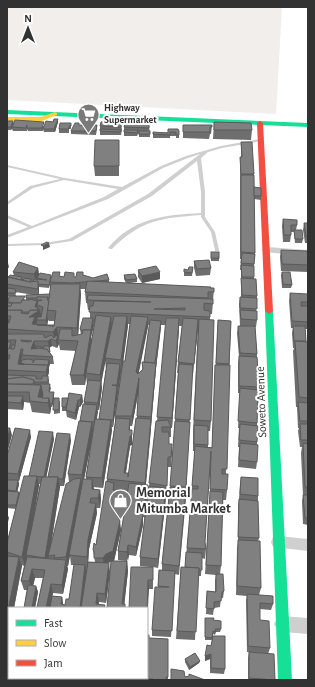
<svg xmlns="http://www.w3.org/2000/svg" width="315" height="687" font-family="'Alegreya Sans',sans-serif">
<rect width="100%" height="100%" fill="#fff"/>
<!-- green -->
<path fill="#f2eeec" d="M7,7H282L276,114L7,100Z"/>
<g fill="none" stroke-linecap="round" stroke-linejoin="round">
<!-- lane -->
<path fill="#cfcfcf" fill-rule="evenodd" d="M260,139L262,140L261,141L222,148L208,152L201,158L205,192V217L215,232L219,250V251H215V250L211,232L201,217V215C161,218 141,220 112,249H110L108,248C133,218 164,215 201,213V192L197,161L152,196L72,241L45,245L7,246V244L45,243L69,239L148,194L200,154L188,158L163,168L108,199L7,238V235L28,227L7,218V215L32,226L104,197L118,189L64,180L33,188L7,205V202L30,186L60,179L7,167V165L65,178L122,187L161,166L186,156L221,146Z"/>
<!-- street -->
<g fill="#cfcfcf" fill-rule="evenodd">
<path d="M267,247L308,250V256L264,252L262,250L264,248Z"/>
<path d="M278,536L308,539V551L273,547L271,542L273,537Z"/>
<path d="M282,616L308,618V634L282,632L277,629L274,624L277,619Z"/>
</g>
<!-- fast -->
<g fill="#16e098" fill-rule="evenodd">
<path d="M7,110L308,123V127L7,114Z"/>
<path d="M269,308L273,311L292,680H278L265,311Z"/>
</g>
<!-- slow -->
<path fill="#ffcf43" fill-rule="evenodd" d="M55,112L57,113V115L42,121H7V117H41Z"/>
<!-- jam -->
<path fill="#f24e42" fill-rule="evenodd" d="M260,121L263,123L273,311L269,314L265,311L257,123Z"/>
</g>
<!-- wall -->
<g fill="#6e6e6e" fill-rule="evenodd">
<path d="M58,119V122L55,132H44L43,129V131H28L27,129V131H13L12,129L11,130H7V121L14,123L44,126Z"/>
<path d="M214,122L252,130L251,140L213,139Z"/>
<path d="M71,123V129H69V133H59V129Z"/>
<path d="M121,123L122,130L121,135H100V126Z"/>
<path d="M149,124L150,137H139V134H138L137,136H124V127Z"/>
<path d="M79,125H97V128L96,135L71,134V131Z"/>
<path d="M183,125H212L211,134H210L209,139L183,138Z"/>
<path d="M179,131V138H176V136H170V138H153V134Z"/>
<path d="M241,142L254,174V187L261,196V200L254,199L255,253L254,267V279L257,296L256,311L257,320L256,327H255L257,354V357L259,387L257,426V462L256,469L238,467L239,447H238L239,428H238L240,393H238V363L239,357L237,333L238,326H240L239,304L240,297H241V270H240L241,259H240V157H241Z"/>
<path d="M119,150V176H95L94,166Z"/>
<path d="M283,219L297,225L296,230L303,239L302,243H295L294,232H291V235L290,242H283L282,226Z"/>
<path d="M304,223H308V243H305L303,230Z"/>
<path d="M281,250L308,256V272L281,271L280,257Z"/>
<rect x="211" y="252" width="8" height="9"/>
<path d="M194,261L211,268L210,275L196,276L194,268Z"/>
<path d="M193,267L192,276H184V272Z"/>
<path d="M38,268L39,275L51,277L60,276L64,277H76L83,272V275L93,278L109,280V282L126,283L124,279V275L137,279V282L130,283L214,288L212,314H210V320L211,421L210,431H208V447H212L215,375L218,320L231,321L226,474L227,490L226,500H223L221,566L220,574L224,591L223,598H221L220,607L214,608L213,615L206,614L207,591L215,592V580L216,575L205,574L210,495V466L205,542L206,549L205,559L202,558L201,576H198L195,640L176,639L181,567H185L192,495H191L192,486L195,451H193V432L198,327L193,374H192L186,498L179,575L175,574L171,637L152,636V630L158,587L159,570L162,571V564L170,491L175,421L178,373H177L178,362L182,326H179L172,428H171V437H169V444L172,453L171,467H167L166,496L158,568L153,567V589H149L129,608L151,567L140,566V557L145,518L143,517V525L136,556L129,555L127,561L128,571L124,604L125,608L111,562L107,563L110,572L106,603L99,602L98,605L50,608L52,601L50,608H37L43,578H35L33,586H36L38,592L35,608H24L27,590H24L21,581L24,566L22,565L14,608H9V623H7V543L16,509L7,508V456L31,437L19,481H18L19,484L17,492H19L20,494L29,476L54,439L46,477H48L71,440L64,486H60L51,546L69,482L68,474L80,421L84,404V402L88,384L87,383L86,377L85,385H72L70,375L76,351L60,350L59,344L57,348L52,346L49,348L50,354L53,357L54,364H50L49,367V372L48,376L49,380V384L51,388L50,392H54V398L60,401V413L54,414V400L52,407H51L50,414L32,412L30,403L24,402L23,410L7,409V275L9,277L14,276L13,272ZM50,285V294L39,295V287L49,288ZM80,289H85V292L86,303H87L88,310H90V318L80,329L81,335H78L81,294ZM15,292L34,295H26V300L16,296ZM7,296H9L8,303H7ZM48,320L49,321H55L54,325H47ZM93,323H95L92,340L91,337L94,325ZM128,324H130L125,361H123ZM148,325H150L144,362L142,370L138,374ZM161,325H166L157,421L149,486L148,490L146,484L151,427L156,368ZM105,360L106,369L99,419H97V410H99L102,388L101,381ZM121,370V371L115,416V423L107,479V482L96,545L93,550L95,562H88L89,549L97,513L96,508H100L101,499L100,490L94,489L93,487L103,488L112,430L111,427H113ZM138,395L137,418L128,477L126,473L130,446V426H132ZM92,440L86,477V479H84ZM39,484H40L32,524L39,486ZM114,490L128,491L118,551V560L127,561H114L121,530L119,520L121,501ZM70,556L71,565H74L69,599L65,605H63L62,597L52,596L53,593L63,594L68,569L67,566H68Z"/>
<path d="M138,270L160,279L142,283L138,277Z"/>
<path d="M282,272L292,285L291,288H282L281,275Z"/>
<path d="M290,293L308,298V329H305L306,341L308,343V525L303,524L302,501L303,496L301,453L302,447H300L298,431L299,428H298L297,407H296L293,351L294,348H293L292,333L293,328H291L289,301Z"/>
<path d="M82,395L83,402L80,407H79L76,420L67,417L66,411H62V407L68,398Z"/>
<path d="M241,477L258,496V501L259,538L258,541L261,588L259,595L273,604L271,610L260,609V620L270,648L268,654L247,652L246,600L247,596L236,595L237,549L238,543V506L239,499L240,484Z"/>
<path d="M213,620L221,629L220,632H216L215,635L213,634V636L225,669L224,674L210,673V659L205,661L207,645L211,646L212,640H205V621Z"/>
<path d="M149,638L168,639V680H144V679H141V678H147Z"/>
<rect x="7" y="649" width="2" height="26"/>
<path d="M249,652L274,680H248V658Z"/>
<path d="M185,659L200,661L199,663L189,670L185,662Z"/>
<path d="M98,678V680H55V679Z"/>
<path d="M122,678H140V679H137V680H122Z"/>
</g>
<!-- shaded-wall -->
<g fill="#5a5a5a">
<path d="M58,119V122L55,132L54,129Z"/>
<path d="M13,121L14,125L12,127L11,130V127Z"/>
<path d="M49,243L50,247L43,250V246Z"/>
<path d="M7,259L9,267L7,270Z"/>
<path d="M38,268L39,275L36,282L34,274Z"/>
<path d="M160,272V279L142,283V276Z"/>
<path d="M38,281L39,289V296L38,289Z"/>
<path d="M80,284L81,294L78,338L77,328Z"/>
<path d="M37,301V309L38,307L39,311L40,310L42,320H37V323L36,324L37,327L33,331L29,317L35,307Z"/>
<path d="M47,313L48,320L47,328L46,320Z"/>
<path d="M127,316L128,326L122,371L121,360Z"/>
<path d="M111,317L112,327L101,385L100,375Z"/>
<path d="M148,317V327L137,382L136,372Z"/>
<path d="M93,318L94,325L91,337L92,340L86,373V377L85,385L84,375Z"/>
<path d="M179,318V329L172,428V418Z"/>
<path d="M198,319V330L193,374L194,364Z"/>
<path d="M161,321V328L156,368L151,427V417L155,364Z"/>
<path d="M57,327L59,340H58L59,344L57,348L56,341L55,340L53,332Z"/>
<path d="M51,339L52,346L49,348L48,341Z"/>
<path d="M34,341L36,348L32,356L31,349Z"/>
<path d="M21,349L22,356L20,367L18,364Z"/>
<path d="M49,360L50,364L49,367V372L47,379L46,372Z"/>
<path d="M120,364L121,371L118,392L117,385Z"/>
<path d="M139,378V388L132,426V416Z"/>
<path d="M101,381L102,388L99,410L98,403Z"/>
<path d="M41,385L43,395L41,403L38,397Z"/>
<path d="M117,386L118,393L113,427V420Z"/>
<path d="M54,392V396L52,407V404Z"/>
<path d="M82,395L83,402L80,407V400Z"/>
<path d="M23,396L24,403L23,410L21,403Z"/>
<path d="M49,398L51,408L50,414L48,403Z"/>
<path d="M78,400L79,407L76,420L75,413Z"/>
<path d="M97,405L98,412L95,429L94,422Z"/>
<path d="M130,419V436L132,435V445L130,446L124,483V473Z"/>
<path d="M151,419V429L145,493V483Z"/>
<path d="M111,420L112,430L103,488L102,478Z"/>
<path d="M92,422L93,432L83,485L82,475Z"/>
<path d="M10,428L12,435L7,454V441Z"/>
<path d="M30,430L31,437L19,481L18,474Z"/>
<path d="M53,432L54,439L45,484L44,477Z"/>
<path d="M70,434L71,440L64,486L63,479Z"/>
<path d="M37,476L39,486L25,566L22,557Z"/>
<path d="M58,477L60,487L49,556H48L49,558L48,567L45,558Z"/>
<path d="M81,478L82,488L68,566L66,557Z"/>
<path d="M92,479L94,489L93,498L92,489Z"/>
<path d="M18,480L19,484L17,494L16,491Z"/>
<path d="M166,488V498L158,568V559Z"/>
<path d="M100,490L101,499L100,508L98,498Z"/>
<path d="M121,491V501L119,526L118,516Z"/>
<path d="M96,503L97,513L89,549L88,566L87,557L88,540Z"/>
<path d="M7,513L9,518L7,526Z"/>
<path d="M143,515V525L136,556V547Z"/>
<path d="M120,521L121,530L114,561L107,563L104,567L103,558Z"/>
<path d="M128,545L129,555L128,561L127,552Z"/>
<path d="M19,557L22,566L14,608H9V619L7,615Z"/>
<path d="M66,560L68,569L63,594L62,585Z"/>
<path d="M127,561L128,571L124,608L122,604Z"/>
<path d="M109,563L110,572L106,603L105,594Z"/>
<path d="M85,565L86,571L82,608H80Z"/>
<path d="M32,569L35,578L32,590L29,581Z"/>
<path d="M148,580L149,589L147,626V612Z"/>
<path d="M51,584L53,593L50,608H46Z"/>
<path d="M36,586L38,592L35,608H32Z"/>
<path d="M97,593L99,602L98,608L96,604Z"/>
<path d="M62,597L63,603L62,608L61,604Z"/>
<path d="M211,654L210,659L205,661V656Z"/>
<path d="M200,661L199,663L189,670L190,667Z"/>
</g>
<!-- building -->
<g fill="#808080" stroke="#5a5a5a" fill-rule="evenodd">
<path d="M54,119H58L54,129H43L46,121L53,122Z"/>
<path d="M15,120L44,122L42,128H27V125L26,128L12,127Z"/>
<path d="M7,121H13L11,127H7Z"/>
<path d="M108,121L121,123V127L100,126L101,122Z"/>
<path d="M214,122L251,123L252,130H214Z"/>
<path d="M60,123H71V126H69V129H59Z"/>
<path d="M75,123H79V125H97L96,131H71Z"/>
<path d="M125,124H149V128L124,127Z"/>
<path d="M183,125H212V127H210V132H183Z"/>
<path d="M100,129L121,130L120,132L100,131Z"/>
<path d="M168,129H178L179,131V135H176V132H170V135L153,134V132L168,133Z"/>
<path d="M124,130H138L137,133L124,132Z"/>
<rect x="139" y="131" width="11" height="3"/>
<path d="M95,140H119V166H94Z"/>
<path d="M241,142H252L254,174H241L240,157H242Z"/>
<path d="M241,175H254L255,253L241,252Z"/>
<path d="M254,187L261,188V196H254Z"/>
<path d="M283,219L297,220V225H291V235H284Z"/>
<path d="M304,223H308V236H306Z"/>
<path d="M294,230H302L303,239H295Z"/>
<path d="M47,242L49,243L43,246L41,245Z"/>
<path d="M281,250L307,251L308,256V265L282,264Z"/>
<rect x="211" y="252" width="8" height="6"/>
<path d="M242,253L255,254L254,264L241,263Z"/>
<path d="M209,260L211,268L197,269L194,261Z"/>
<path d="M19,262L38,268L34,274L13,272Z"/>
<path d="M241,265L254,266V277H242Z"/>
<path d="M156,266L160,272L142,276L138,270Z"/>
<path d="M189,267H193L192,273L184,272V269L188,270Z"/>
<path d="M53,272H60L59,276L64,277L65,272L74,273V277H76L77,272H83V275L93,278L107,274L109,280L72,283L50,282Z"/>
<path d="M282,272H290L292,285L283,284Z"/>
<path d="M40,273L51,275L49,285L38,284V281L33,282L34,279L47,280L37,278Z"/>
<path d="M135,274L137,279L126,280L124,275Z"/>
<path d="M10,275L22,277L21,280H23L25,278L31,279L30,282L8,277Z"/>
<path d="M7,277L30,282L38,281V289L7,284Z"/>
<path d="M241,278L256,279L257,296L242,295Z"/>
<path d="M87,281L211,287L210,288H214V292H208V298L85,292Z"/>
<path d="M51,284H80L77,328L57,327L53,332L7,329V323H9L11,316H7V310H22L21,313L28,314L30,310H40L29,317H35L32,324L54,326L56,311L47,310Z"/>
<path d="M7,288L15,289L16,293H7Z"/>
<path d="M290,293L308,294V302H301V306H308V322L292,321Z"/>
<path d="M50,294L49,298L37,297V298H26V295Z"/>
<path d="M88,295L213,299V304L204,303V310L210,311V317L89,312L90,306H93L94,301L151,302L87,300ZM185,308V310L154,309Z"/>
<path d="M9,296H25L23,300H22L21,303H14L8,302Z"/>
<path d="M37,297H48L47,300H49L46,320H37V317H41L43,307L37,305L38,301L42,300H37Z"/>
<path d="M240,297L257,298V309L240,308Z"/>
<path d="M30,299L37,301L35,307H38L37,310H30L29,312H22V310H7V306H11L12,303H21L22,300H30Z"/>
<path d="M7,303H12L11,306H7Z"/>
<path d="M240,310L257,311V320L241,319Z"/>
<path d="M96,315L111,317L100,375L86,373Z"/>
<path d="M114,316H127L121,360L105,358Z"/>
<path d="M131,316L148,317L136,372L138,374L143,369L142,362L156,363L151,417L137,416L139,378L132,416H115L123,361H125Z"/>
<path d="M83,318H93L91,330H83V331L80,329Z"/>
<path d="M166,318H179L172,418L157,417Z"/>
<path d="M183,318L198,319L194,364L178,362Z"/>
<path d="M7,319L9,320L8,323H7Z"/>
<path d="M199,319L214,320L211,421L194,420Z"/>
<path d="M150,320L161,321L155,363L144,362Z"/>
<path d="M218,320L231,321L229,364L216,363Z"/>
<path d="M37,325H54V326Z"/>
<path d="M238,326H255L257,354L240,353Z"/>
<path d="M293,326H305L306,341H294Z"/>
<path d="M60,329H72V336L82,334L83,330H91L84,375H70L78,341L58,340Z"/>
<path d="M7,334H43L45,338L51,335L54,338L55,336H58L56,341L51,339L48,341H34L31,349L40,348L47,349L53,357L22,355L23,349H21L18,364L48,365L46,372L7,370V359H9L10,355H7V350L8,348L14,349L16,340H7ZM21,340L32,341L28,342L21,341Z"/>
<path d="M295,341L308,342V398L299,397Z"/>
<path d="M7,342H11L9,349L7,348Z"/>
<path d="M12,345H15L14,349H11Z"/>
<path d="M36,346L42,347V348H36Z"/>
<path d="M44,346H49L50,352H49L47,349H43Z"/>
<path d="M239,356L257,357L259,387L239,386Z"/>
<path d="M28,359L33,360V363L35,359L49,360L48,365L19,364H24L21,363L22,360Z"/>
<path d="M107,363L120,364L117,385H112L117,386L113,420L99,419Z"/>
<path d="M179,364L193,365L190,420L175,419Z"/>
<path d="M215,365H230L227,469H222V474H228L227,490L210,489L211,451L205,542L206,549L187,548L192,489H198V486H192L195,446L212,448Z"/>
<path d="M7,375L36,376V379H42V376H48V382H34V380L23,377L7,379Z"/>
<path d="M23,377L34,380L33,384H7V379Z"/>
<path d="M88,380L101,381L98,403L84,402Z"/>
<path d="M7,384L41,385L38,397L49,398L48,403L30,401L29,392H7Z"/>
<path d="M34,384H50L49,392H54L52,404H50L49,398H42L43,395L41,385Z"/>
<path d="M240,388L258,390L257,423L238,421Z"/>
<path d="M69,393L82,395L80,400H78L75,413L66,410Z"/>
<path d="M7,396H23L21,403L7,402Z"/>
<path d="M54,398H59V410H53Z"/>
<path d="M62,398H68L67,404H66V407H62Z"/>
<path d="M298,402L308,403V421H300Z"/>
<path d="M83,404L97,405L94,422L80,421Z"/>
<path d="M116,418L130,419L129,430H132V435L130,436L124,473H128V477L136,418L151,419L145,483L107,479Z"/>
<path d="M95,419L111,420L102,478L86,477Z"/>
<path d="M168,420L171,427H162V432H169V444H172L171,457H168L167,486L149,483L156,421Z"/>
<path d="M79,421L92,422L82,475L68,474Z"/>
<path d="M175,421L190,422L186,487L170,486Z"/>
<path d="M240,424L258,426L257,442L239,440Z"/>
<path d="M300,424H308V440H301Z"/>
<path d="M194,425L208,426V445L194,444Z"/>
<path d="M7,428H10L7,441Z"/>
<path d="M15,428L30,430L18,474L7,473V456Z"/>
<path d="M39,431L53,432L44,477L29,476Z"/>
<path d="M57,433L70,434L63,479H59L58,477H48Z"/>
<path d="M240,443L258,445L257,462L239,460Z"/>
<path d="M303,443L308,444V487H305Z"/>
<path d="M24,476H37L22,557L7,552V543Z"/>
<path d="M42,477H58L45,558L26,555Z"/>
<path d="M241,477L258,478V496L240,494Z"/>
<path d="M81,478L66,557L54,558L55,555L48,556L66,484L74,479Z"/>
<path d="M83,479H92V489L100,490L98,498H91L90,503H96L88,540L87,557L69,555Z"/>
<path d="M7,480H18L16,491L7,490Z"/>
<path d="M106,481L114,483L113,490L121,491L118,516L120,521L113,551L106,554L103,558H94V551L93,550L94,543L96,545Z"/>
<path d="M129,483L148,485V490L149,486L166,488L158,559L140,557L146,508H143V515L136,547L128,545L127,552L118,551ZM148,495L147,501L144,499V496Z"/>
<path d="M170,487L186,489L179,566L162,564Z"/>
<path d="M7,491L19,492L16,505H7Z"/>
<path d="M210,491L223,492L221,566L206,565Z"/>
<path d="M303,495H308V518H305Z"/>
<path d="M239,499L258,501L259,538L238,537Z"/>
<path d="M238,540L260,541L261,588L237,586Z"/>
<path d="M186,552L202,553V570H199V568L185,567Z"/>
<path d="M7,556L19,557L7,615Z"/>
<path d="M27,557L66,560L62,585L51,584L46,608L37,607L45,570L32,569L29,581H21Z"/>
<path d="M111,561H127L122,604H125V608H107Z"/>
<path d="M88,562L109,563L105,594L97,593L96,604L105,605L104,608H81Z"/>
<path d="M74,564L85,565L80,608H50L52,596L62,597L61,604L65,605L66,599H69Z"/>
<path d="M131,567H153V580H148L147,612V608H129Z"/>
<path d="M181,567L199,568L196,632L177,631Z"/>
<path d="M159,570L175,571L172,631L152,630L155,587H169L158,586Z"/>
<path d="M216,574H223L224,591L222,592L221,601L214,602V609L206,608L207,591L216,592Z"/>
<path d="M28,585L36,586L32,608H24Z"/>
<path d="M247,594L273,596V604L260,603V620L269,621L270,648L248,646Z"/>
<path d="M205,618H214L213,620L221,621V629H215L216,632L213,631L212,638L205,637Z"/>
<path d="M147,635H149V638L168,639V677H166V680H153V679H144V678H147Z"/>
<path d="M213,636H225V669L211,668V654L205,656L207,645L211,646Z"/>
<rect x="7" y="649" width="2" height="20"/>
<path d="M249,652L274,654L275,680L249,678Z"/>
<path d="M195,653L200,661L190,667L185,659Z"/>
<path d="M171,669L184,671L185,677L189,676V674L205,680H171Z"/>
<path d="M55,678H77V680L55,679Z"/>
<path d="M79,678H97V680H78Z"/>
</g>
<!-- icons -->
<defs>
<symbol id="supermarket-pin" viewBox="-11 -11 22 30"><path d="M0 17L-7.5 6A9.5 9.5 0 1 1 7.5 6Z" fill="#7a7a7a" stroke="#fff"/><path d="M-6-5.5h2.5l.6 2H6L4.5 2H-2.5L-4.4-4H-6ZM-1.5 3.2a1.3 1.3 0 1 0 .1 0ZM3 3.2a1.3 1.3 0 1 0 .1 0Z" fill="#fff"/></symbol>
<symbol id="shop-pin" viewBox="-11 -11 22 30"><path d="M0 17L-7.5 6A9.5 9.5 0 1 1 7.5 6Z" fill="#7a7a7a" stroke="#fff"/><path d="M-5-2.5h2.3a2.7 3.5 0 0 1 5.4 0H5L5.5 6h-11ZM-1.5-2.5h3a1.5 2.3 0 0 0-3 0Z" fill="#fff"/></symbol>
</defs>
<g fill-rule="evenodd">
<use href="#supermarket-pin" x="76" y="102" width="25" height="34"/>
<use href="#shop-pin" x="108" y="488" width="25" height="34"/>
</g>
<g text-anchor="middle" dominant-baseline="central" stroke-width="4" stroke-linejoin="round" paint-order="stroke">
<!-- far-poi labels -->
<g font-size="10" font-weight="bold" fill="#323232" stroke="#fff" text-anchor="start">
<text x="104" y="108">Highway<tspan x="104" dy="12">Supermarket</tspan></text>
</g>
<!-- street labels -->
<g font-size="12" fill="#323232" stroke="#fff">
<text transform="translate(261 402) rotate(-92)">Soweto Avenue</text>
</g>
<!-- near-poi labels -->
<g font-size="14" font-weight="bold" fill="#323232" stroke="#fff" text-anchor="start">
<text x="136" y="493">Memorial<tspan x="136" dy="16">Mitumba Market</tspan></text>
</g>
</g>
<!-- border -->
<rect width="315" height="687" fill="none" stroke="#323232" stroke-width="16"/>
<!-- legend -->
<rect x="8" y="607" width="140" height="72" fill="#ffffff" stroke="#adadad"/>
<rect x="16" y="620" width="20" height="6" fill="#16e098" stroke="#adadad"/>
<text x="44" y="627" font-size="12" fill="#323232">Fast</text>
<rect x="16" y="640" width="20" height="6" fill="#ffcf43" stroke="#adadad"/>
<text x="44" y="647" font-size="12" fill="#323232">Slow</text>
<rect x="16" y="660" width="20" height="6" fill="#f24e42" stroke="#adadad"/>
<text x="44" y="667" font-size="12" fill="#323232">Jam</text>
<!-- north arrow -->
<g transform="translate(28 28)" stroke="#ffffff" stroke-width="3" paint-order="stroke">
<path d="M0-3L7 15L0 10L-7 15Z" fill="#323232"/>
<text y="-6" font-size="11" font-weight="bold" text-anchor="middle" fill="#323232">N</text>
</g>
</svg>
